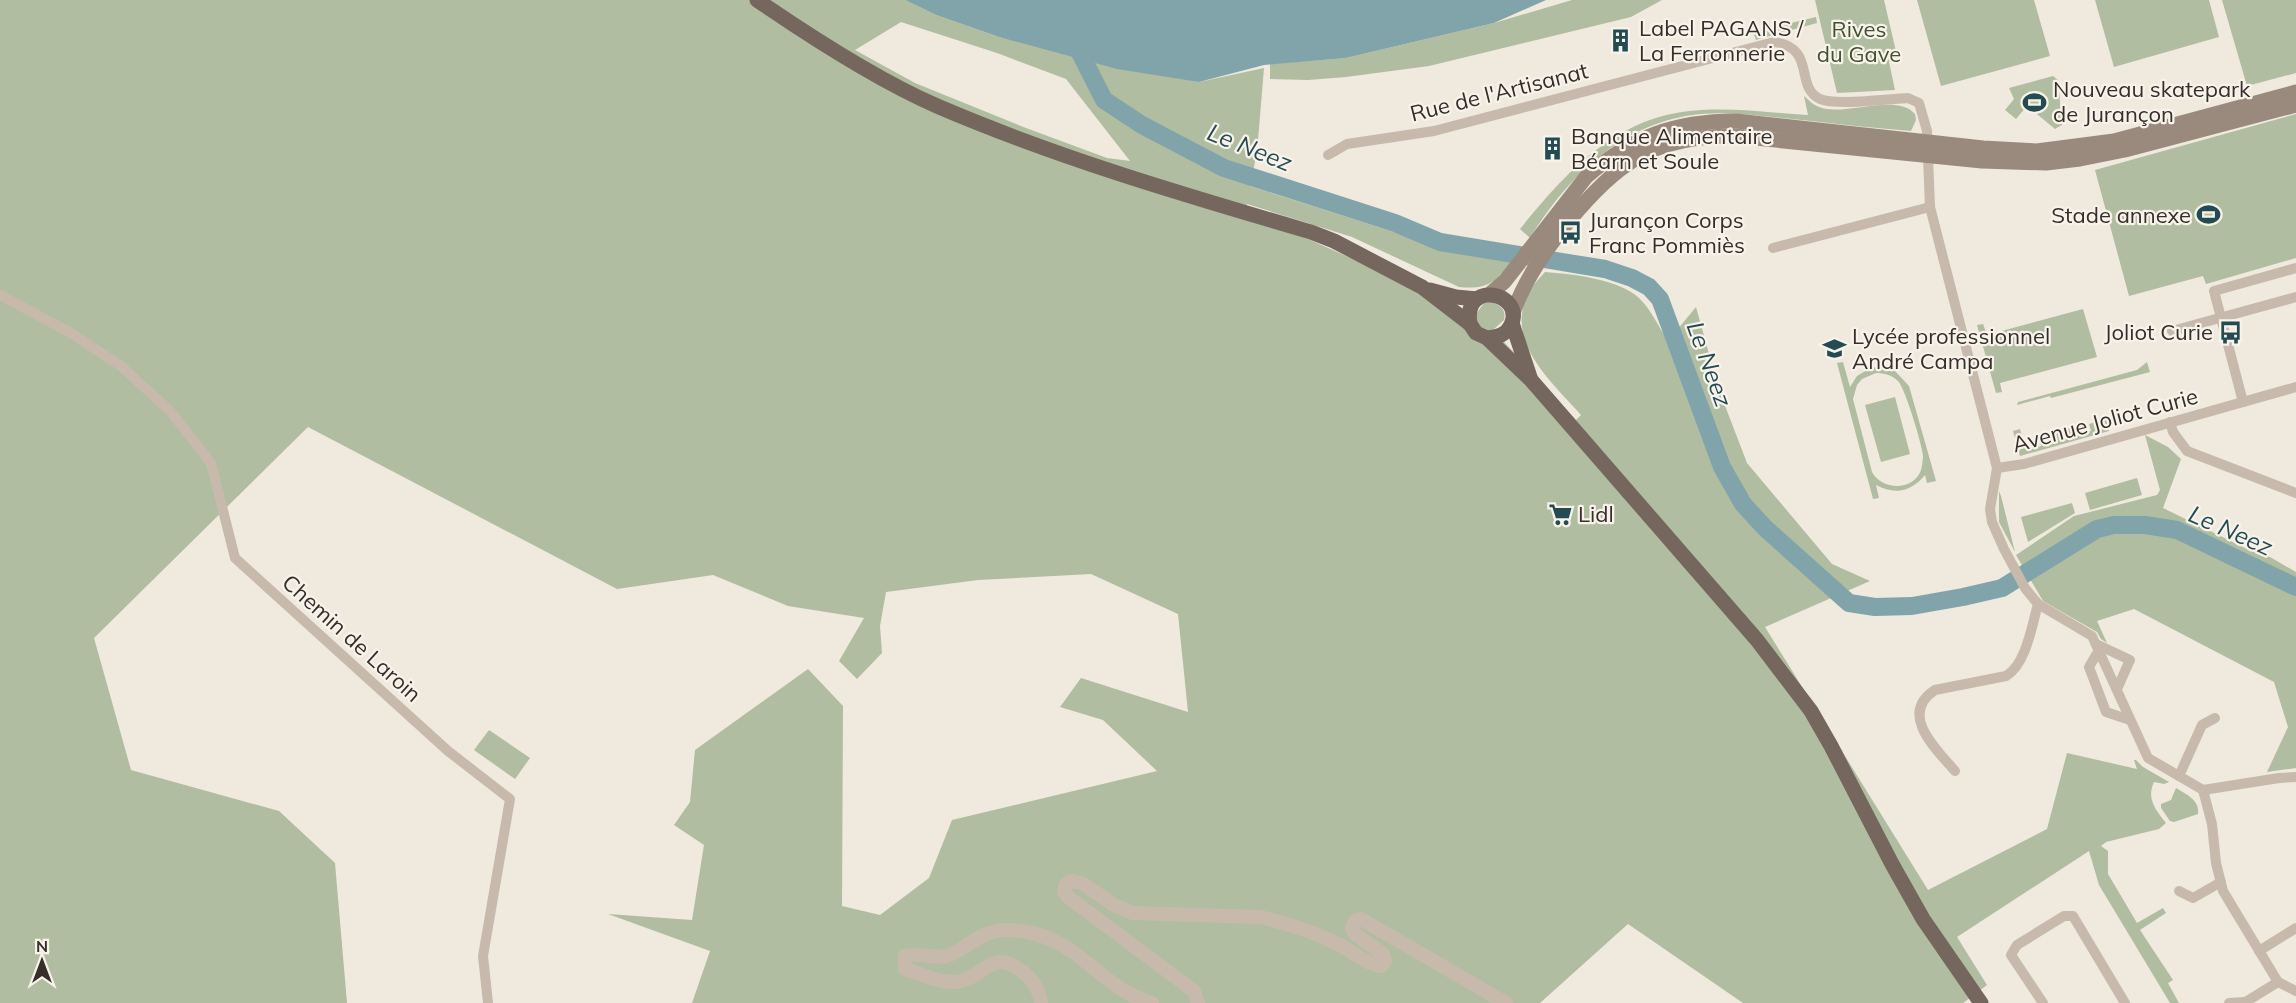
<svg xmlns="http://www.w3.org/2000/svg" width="2296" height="1003" font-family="Mulish,sans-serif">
<rect width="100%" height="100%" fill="#f0e9de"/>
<!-- green -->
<g fill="#b1bda0" fill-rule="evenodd">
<path d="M0,0H905L936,15L999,37L1199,82L1264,68L1257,152L1250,186L1394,232L1432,246L1512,260C1497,282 1487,290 1459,287L1352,237L1247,204L1245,214L1279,226L1476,314L1484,303L1493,302C1502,307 1506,310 1504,320L1493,330L1576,420L1581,415C1554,384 1507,345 1526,298C1530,288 1538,280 1545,272C1572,274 1619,279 1639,298C1650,308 1660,329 1668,341L1696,307L1719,390L1747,463L1832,564L1870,581L1765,627L1928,890L2047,829L2067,753L2137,769L2134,760H2136L2143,767L2169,782L2164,784L2154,782C2146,799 2156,810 2166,823L2159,829L2106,842L2101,846L2108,851V874L2137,923L2163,908L2166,913L2140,930L2173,980L2168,983L2179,1003H2170L2099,885L2089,851L1957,937L1987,985L1963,1003H1743L1628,924L1540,1003H692L710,951L608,914L692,920L704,845L674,825L690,802L695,750L808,669L843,706L842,906L880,915L929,878L952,820L1157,771L1103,720L1060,707L1081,678L1188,712L1178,614L1091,574L978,580L886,592L880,626L882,653L857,679L839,661L864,618L788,606L713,575L617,589L308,427L94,638L131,770L279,811L335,863L347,1003H0ZM901,22L997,53L1066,79L1130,161L1107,158L1026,128L915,83L855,50Z"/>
<path d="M1572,0H1662L1631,17L1429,66L1346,77L1308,80L1270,79V64L1346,58L1494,23Z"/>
<path d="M1815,0H1884L1898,60L1889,62L1895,90L1837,93Z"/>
<path d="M1917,0H2034L2050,56L1941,86Z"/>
<path d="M2095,0H2209L2219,37L2114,67Z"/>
<path d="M2222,0H2296V73L2247,86Z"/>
<path d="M1816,17L1817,23L1759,39L1756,40L1753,32Z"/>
<path d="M2053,76L2058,80L2062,125L2055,129L2027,106L2016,119L2005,110L2014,99L2009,88Z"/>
<path d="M1804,96C1809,100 1813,105 1819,107C1844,117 1897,92 1915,114L1916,120L1911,131C1877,128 1844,125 1811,121C1774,118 1738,111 1701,114C1624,121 1569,175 1530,238L1520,229C1568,170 1620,113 1702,110C1737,108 1773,113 1808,115Z"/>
<path d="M2296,114V258L2206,284L2203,276L2129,296L2095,170Z"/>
<path d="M2083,309L2097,357L2000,383L2002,392L1996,393L1977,325L1983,324L1987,335Z"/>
<path d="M1843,362L1850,387L1857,376L1872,367L1895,371L1909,386L1936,481L1927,483L1925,475C1911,492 1895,495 1876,485L1879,498L1873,499L1837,363ZM1876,373C1884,373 1892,375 1898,381C1905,388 1922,444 1923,456C1923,460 1922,466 1921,470C1914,491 1882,491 1872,472L1853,399L1857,385L1862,379Z"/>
<path d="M2147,362L2150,372L2051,398L2050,396L2017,405L2018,402L2137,370Z"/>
<path d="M1895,397L1910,454L1881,462L1865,405Z"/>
<path d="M2106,419L2109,431L2020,456L2013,431L2020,429L2025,447L2031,446L2032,449L2041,446L2039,437L2074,427L2076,435L2091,431L2089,424Z"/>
<path d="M2145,435L2168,447L2181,459L2163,508L2249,550L2270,557L2296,572V768L2267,772L2288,727L2274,682L2134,609L2097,621L2107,643L2101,639L2097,632L2043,601L2016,555L2074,516L2157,495L2160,490Z"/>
<path d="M2137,478L2142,495L2090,510L2085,493Z"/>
<path d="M1999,491L2001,496L2015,552L1999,522Z"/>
<path d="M2072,503L2075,513L2028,542L2021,517Z"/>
<path d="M489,730L530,758L515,779L474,750Z"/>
<path d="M2176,788C2187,795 2200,800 2198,814L2174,822L2170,821L2161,808V804L2171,800Z"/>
</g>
<!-- water -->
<path fill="#81a4aa" d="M905,0H1546L1494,23L1346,58L1264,65L1199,82L1117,69L999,37L936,15Z"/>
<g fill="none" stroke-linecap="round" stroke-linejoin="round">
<!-- river -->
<path stroke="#81a4aa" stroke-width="18" d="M1073,39L1104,100L1142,125L1224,168L1395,223L1440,242L1605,269L1632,278L1649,287L1660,299L1722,467L1743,504L1765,528L1849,603L1875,607L1912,606L1963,597L2002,588L2097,529L2114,525H2145L2177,530L2296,587"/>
<!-- minor -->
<g stroke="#c7baac" stroke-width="10">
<path d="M1328,155L1347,144L1434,131L1774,42C1817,48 1794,87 1820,99C1836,106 1889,99 1908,98L1919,103L1927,131L1930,207L1997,468L1990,509L1992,522L2004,549L2025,588L2038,604L2092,636L2148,758L2203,790L2212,824L2216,863L2223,891L2278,982L2296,991"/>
<path d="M1773,248L1930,207"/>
<path d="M0,295L71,333L121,366L170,411L211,463L235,558L448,751L510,799L483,956L488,1003"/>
<path d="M2172,331L2296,297"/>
<path d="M2243,402L2214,291L2296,268"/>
<path d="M2170,422L2173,432L2187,451L2296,493"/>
<path d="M1997,468L2024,464L2296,387"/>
<path d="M2096,644L2130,660L2117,689"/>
<path d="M2099,650L2089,667L2106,712L2130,720"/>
<path d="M1955,771C1936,749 1898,714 1935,690L2006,676C2026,665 2032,625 2038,604"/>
<path d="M2179,776L2202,725L2215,718"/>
<path d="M2203,790L2279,778L2296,777"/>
<path d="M2179,891L2193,898L2221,882"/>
<path d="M2259,951L2296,928"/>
<path d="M2043,1003L2011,955L2017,945L2064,916H2073L2125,1003"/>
<path d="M2229,1003L2244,1002"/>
<path d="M2244,1003L2278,982"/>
</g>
<!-- tertiary -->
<g stroke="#c7baac" stroke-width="14">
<path d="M1041,1003C1039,989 1034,981 1023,972C990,946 984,979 956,982C940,983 920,974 905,969V956C919,952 933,959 946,956C961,952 972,940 986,934C1015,923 1052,936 1076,954C1102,974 1119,993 1152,1003"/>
<path d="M1198,1003L1194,991L1068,897L1064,891L1066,884L1073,881L1082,883L1114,905L1133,913L1260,917C1286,923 1315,932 1340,945C1353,952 1366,964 1381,966L1385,961L1383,954L1354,933L1352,927L1356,920L1361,919L1506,1003"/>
</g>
<!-- secondary -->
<g stroke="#9a8a7d" stroke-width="15">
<path d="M1490,294L1505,281L1586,177C1631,137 1675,121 1736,121L1983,148L2037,151L2114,141L2296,92"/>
<path d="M1513,313C1525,279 1545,251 1567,223C1618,162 1653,136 1735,136L1982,161L2046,163L2080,159L2125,150L2296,105"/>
</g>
<!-- primary -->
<g stroke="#75675d" stroke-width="15">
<path d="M757,0C811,37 877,80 937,106C1058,158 1185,195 1311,232L1334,241L1422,287L1470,324L1476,333L1487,338L1531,380L1757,640L1811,711L1831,746L1892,864L1923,919L1981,1003"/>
<path d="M1430,290L1456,297L1477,299"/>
<path d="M1512,323L1530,377"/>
<path d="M1470,324C1462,278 1526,293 1511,325C1506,335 1498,337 1487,338"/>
</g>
</g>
<!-- icons -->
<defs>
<symbol id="building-bare" viewBox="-9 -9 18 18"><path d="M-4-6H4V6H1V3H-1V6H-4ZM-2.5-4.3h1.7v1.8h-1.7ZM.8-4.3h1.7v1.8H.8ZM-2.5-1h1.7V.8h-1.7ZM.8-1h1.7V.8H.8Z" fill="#244b52" stroke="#f8f3ea" stroke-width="2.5" paint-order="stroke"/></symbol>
<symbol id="stadium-bare" viewBox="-9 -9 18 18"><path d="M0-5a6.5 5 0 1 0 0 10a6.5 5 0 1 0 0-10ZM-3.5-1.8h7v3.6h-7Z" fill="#244b52" stroke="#f8f3ea" stroke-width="2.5" paint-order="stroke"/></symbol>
<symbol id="bus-bare" viewBox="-9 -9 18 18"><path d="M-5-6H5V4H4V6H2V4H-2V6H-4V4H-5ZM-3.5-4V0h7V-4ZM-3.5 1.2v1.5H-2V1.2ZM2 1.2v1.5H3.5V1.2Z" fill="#244b52" stroke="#f8f3ea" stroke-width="2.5" paint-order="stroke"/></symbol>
<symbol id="school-bare" viewBox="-9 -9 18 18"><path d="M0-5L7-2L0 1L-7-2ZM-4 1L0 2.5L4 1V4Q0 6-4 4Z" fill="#244b52" stroke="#f8f3ea" stroke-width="2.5" paint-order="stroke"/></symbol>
<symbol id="supermarket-bare" viewBox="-9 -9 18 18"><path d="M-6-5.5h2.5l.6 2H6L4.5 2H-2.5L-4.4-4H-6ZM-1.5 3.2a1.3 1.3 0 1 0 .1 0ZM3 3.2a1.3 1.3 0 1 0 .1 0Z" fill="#244b52" stroke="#f8f3ea" stroke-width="2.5" paint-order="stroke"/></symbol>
</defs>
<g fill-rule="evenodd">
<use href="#building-bare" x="1604" y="24" width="33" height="33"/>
<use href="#stadium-bare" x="2018" y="86" width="33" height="33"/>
<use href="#building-bare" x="1536" y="132" width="33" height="33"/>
<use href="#stadium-bare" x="2192" y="198" width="33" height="33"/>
<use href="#bus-bare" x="1554" y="216" width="33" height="33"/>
<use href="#bus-bare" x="2214" y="316" width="33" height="33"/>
<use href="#school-bare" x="1818" y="332" width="33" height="33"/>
<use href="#supermarket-bare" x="1544" y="498" width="33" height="33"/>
</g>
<g text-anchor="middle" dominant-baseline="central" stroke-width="4.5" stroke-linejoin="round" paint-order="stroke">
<!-- poi labels -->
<g font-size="22" fill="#352e2a" stroke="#f8f3ea" text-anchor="start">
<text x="1639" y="28">Label PAGANS /<tspan x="1639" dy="25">La Ferronnerie</tspan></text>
<text x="2053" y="89">Nouveau skatepark<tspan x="2053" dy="25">de Jurançon</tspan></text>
<text x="1571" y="136">Banque Alimentaire<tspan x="1571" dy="25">Béarn et Soule</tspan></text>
<text x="2191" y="215" text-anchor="end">Stade annexe</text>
<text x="1589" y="220">Jurançon Corps<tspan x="1589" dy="25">Franc Pommiès</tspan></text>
<text x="2213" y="332" text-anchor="end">Joliot Curie</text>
<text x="1852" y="336">Lycée professionnel<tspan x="1852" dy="25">André Campa</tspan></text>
<text x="1578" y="514">Lidl</text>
</g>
<!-- park labels -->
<g font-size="22" fill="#425130" stroke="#f8f3ea">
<text x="1859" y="29">Rives<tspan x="1859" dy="25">du Gave</tspan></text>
</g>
<!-- street labels -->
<g font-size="22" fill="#352e2a" stroke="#f8f3ea">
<text transform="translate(1499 92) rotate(-14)">Rue de l'Artisanat</text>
<text transform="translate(2105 420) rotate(-15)">Avenue Joliot Curie</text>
<text transform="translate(352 638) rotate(42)">Chemin de Laroin</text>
</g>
<!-- water labels -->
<g font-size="24" font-style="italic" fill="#244b52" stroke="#f8f3ea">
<text transform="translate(1250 147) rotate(22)">Le Neez</text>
<text transform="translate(1710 364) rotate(70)">Le Neez</text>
<text transform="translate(2231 530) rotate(24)">Le Neez</text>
</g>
</g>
<!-- north arrow -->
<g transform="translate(42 961)" stroke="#f8f3ea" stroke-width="4.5" paint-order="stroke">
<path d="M0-4.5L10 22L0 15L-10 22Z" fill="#352e2a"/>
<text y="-9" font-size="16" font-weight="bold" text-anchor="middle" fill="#352e2a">N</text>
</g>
</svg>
